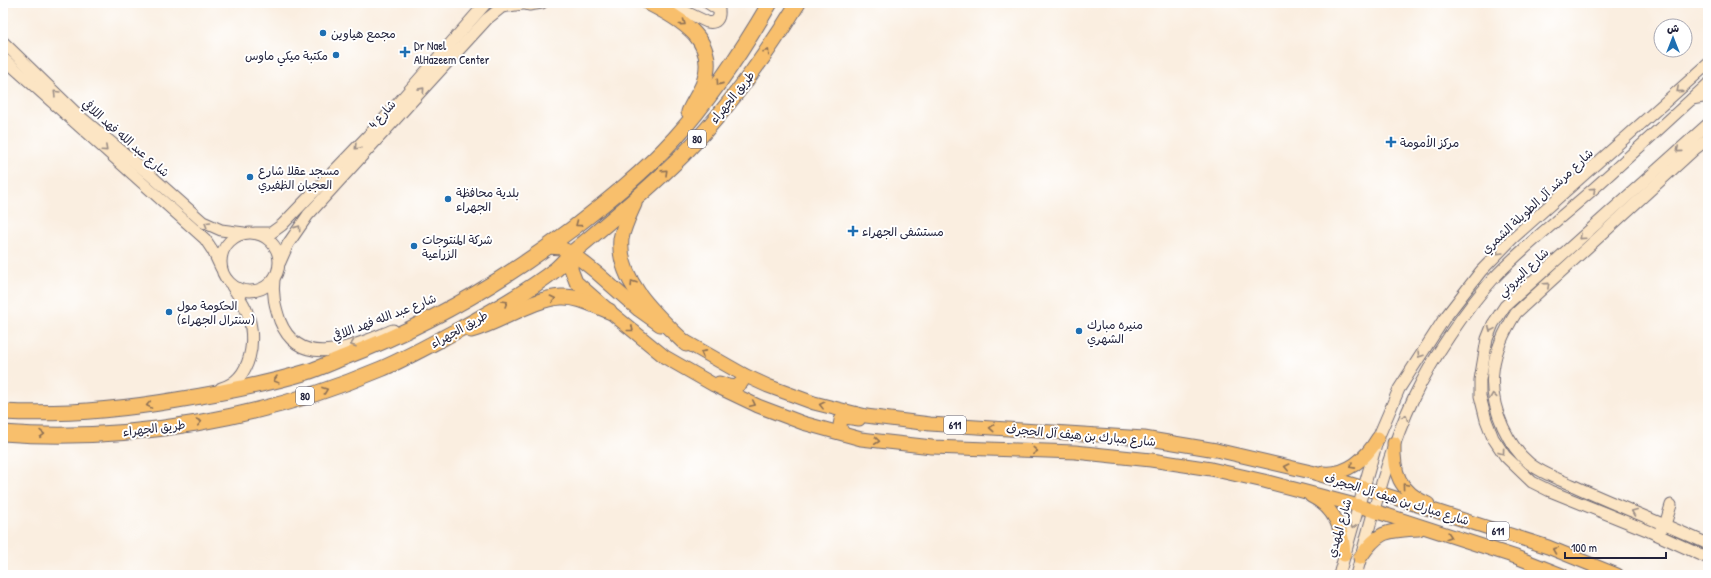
<svg xmlns="http://www.w3.org/2000/svg" width="1711" height="578" font-family="'Patrick Hand','Playpen Sans Arabic',sans-serif">
<rect width="100%" height="100%" fill="#fff"/>
<filter id="ink" filterUnits="userSpaceOnUse"><feTurbulence type="fractalNoise" baseFrequency=".025" numOctaves="2"/><feDisplacementMap in="SourceGraphic" scale="8" xChannelSelector="R" yChannelSelector="G"/><feConvolveMatrix kernelMatrix="1 2 1 2 8 2 1 2 1" color-interpolation-filters="sRGB"/></filter>
<filter id="wash" filterUnits="userSpaceOnUse"><feTurbulence type="fractalNoise" baseFrequency=".012" numOctaves="4" result="noise"/><feDisplacementMap in="SourceGraphic" scale="16" xChannelSelector="R" yChannelSelector="G"/><feGaussianBlur stdDeviation="0.9" result="paint"/><feColorMatrix in="noise" values="0 0 0 0 0 0 0 0 0 0 0 0 0 0 0 0 0 1.4 0 .05"/><feComposite in="paint" operator="in"/></filter>
<g filter="url(#wash)">
<rect width="100%" height="100%" fill="#faeee0"/>
</g>
<g filter="url(#ink)">
<g fill="none" stroke-linecap="round" stroke-linejoin="round">
<defs>
<g id="secondary">
<path d="M520,3L529,5L542,3"/>
<path d="M667,3L707,22C716,24 720,19 719,10L708,3"/>
<path d="M3,42L77,114L149,174L203,222L221,230L244,233"/>
<path d="M3,58L205,239L213,251L221,268"/>
<path d="M1692,99L1708,96"/>
<path d="M1708,124L1505,306L1493,324L1487,339L1480,380V396L1486,420L1493,438L1505,456L1532,482L1550,491L1649,531L1708,558"/>
<path d="M1708,139L1696,148L1516,313C1492,350 1484,385 1503,427C1509,440 1517,453 1529,463C1541,473 1558,479 1572,485C1617,506 1663,523 1708,544"/>
<circle cx="250" cy="262" r="29"/>
<path d="M255,233H271L282,225L385,118L486,3"/>
<path d="M280,262L288,244L308,215L487,19L502,7L522,4"/>
<path d="M274,279C272,294 275,306 280,321C301,373 356,344 393,330"/>
<path d="M221,388C252,380 257,338 247,312C244,303 237,294 232,286"/>
<path d="M1661,529L1665,525L1671,505"/>
<path d="M1339,575L1378,438L1399,389L1444,319L1481,271L1513,238L1708,64"/>
<path d="M1356,575C1373,515 1387,454 1414,397C1432,359 1465,310 1493,279C1523,247 1558,220 1591,191C1630,156 1669,120 1708,84"/>
</g>
<g id="primary">
<path d="M548,247L561,248L572,253L597,273L639,310L660,325"/>
<path d="M572,253L571,269L576,282L609,311L665,357L714,385L758,406L803,423L861,439L932,447L1075,452L1151,460L1211,469L1264,481L1359,506L1516,557L1562,575"/>
<path d="M679,338L744,375L768,386L814,403L866,416L930,424L1144,438L1216,450L1311,472L1364,488L1548,547L1617,575"/>
<path d="M719,383L729,386L736,387L742,382L744,375"/>
<path d="M844,434C840,430 839,426 841,420L845,417L859,419"/>
<path d="M1394,443C1393,473 1399,491 1428,504"/>
<path d="M1323,473C1348,475 1366,458 1378,438"/>
<path d="M1311,496C1335,508 1343,529 1344,555"/>
<path d="M1360,558C1379,530 1386,531 1419,529"/>
</g>
<g id="highway">
<path d="M649,3C682,20 720,41 703,85C699,94 693,103 689,112"/>
<path d="M634,204C629,215 623,227 621,239C617,282 658,317 686,344"/>
<path d="M471,330C501,322 531,299 561,297C578,296 594,305 609,311"/>
<path d="M3,412C61,415 119,410 177,400C220,393 264,385 307,372C320,368 332,362 345,357C427,326 502,282 572,229C608,201 644,172 675,138C712,97 742,51 770,3"/>
<path d="M3,433C128,443 266,418 381,369C409,357 435,342 462,328C493,311 527,292 555,270C561,265 566,259 572,253C610,221 648,190 683,155C727,110 765,57 798,3"/>
</g>
</defs>
<!-- secondary casing -->
<use href="#secondary" stroke="#6e6975" stroke-width="13"/>
<!-- primary casing -->
<use href="#primary" stroke="#6e6975" stroke-width="15"/>
<!-- highway casing -->
<use href="#highway" stroke="#6e6975" stroke-width="17"/>
<!-- secondary -->
<use href="#secondary" stroke="#fce5c4" stroke-width="11"/>
<!-- primary -->
<use href="#primary" stroke="#f8bf6c" stroke-width="13"/>
<!-- highway -->
<use href="#highway" stroke="#f8bf6c" stroke-width="15"/>
</g>
<!-- one-way arrows -->
<defs><path id="oneway-chevron" d="M-2-3.5L2.5 0L-2 3.5" fill="none" stroke-width="1.6" stroke-linecap="round" stroke-linejoin="round"/></defs>
<g stroke="#8d7054">
<use href="#oneway-chevron" transform="translate(683 23) rotate(36)"/>
<use href="#oneway-chevron" transform="translate(767 52) rotate(-56)"/>
<use href="#oneway-chevron" transform="translate(719 83) rotate(125)"/>
<use href="#oneway-chevron" transform="translate(665 172) rotate(-44)"/>
<use href="#oneway-chevron" transform="translate(578 224) rotate(143)"/>
<use href="#oneway-chevron" transform="translate(633 283) rotate(-122)"/>
<use href="#oneway-chevron" transform="translate(553 299) rotate(-12)"/>
<use href="#oneway-chevron" transform="translate(505 303) rotate(-31)"/>
<use href="#oneway-chevron" transform="translate(631 329) rotate(39)"/>
<use href="#oneway-chevron" transform="translate(703 353) rotate(-151)"/>
<use href="#oneway-chevron" transform="translate(276 380) rotate(165)"/>
<use href="#oneway-chevron" transform="translate(325 390) rotate(-20)"/>
<use href="#oneway-chevron" transform="translate(753 404) rotate(25)"/>
<use href="#oneway-chevron" transform="translate(149 405) rotate(170)"/>
<use href="#oneway-chevron" transform="translate(822 405) rotate(-166)"/>
<use href="#oneway-chevron" transform="translate(199 422) rotate(-12)"/>
<use href="#oneway-chevron" transform="translate(992 428) rotate(-176)"/>
<use href="#oneway-chevron" transform="translate(42 434) rotate(1)"/>
<use href="#oneway-chevron" transform="translate(877 441) rotate(6)"/>
<use href="#oneway-chevron" transform="translate(1035 451) rotate(3)"/>
<use href="#oneway-chevron" transform="translate(1352 466) rotate(152)"/>
<use href="#oneway-chevron" transform="translate(1287 467) rotate(-167)"/>
<use href="#oneway-chevron" transform="translate(1405 486) rotate(-130)"/>
<use href="#oneway-chevron" transform="translate(1449 536) rotate(17)"/>
<use href="#oneway-chevron" transform="translate(1555 550) rotate(-158)"/>
</g>
<g stroke="#9a8d86">
<use href="#oneway-chevron" transform="translate(422 90) rotate(-48)"/>
<use href="#oneway-chevron" transform="translate(1679 90) rotate(139)"/>
<use href="#oneway-chevron" transform="translate(56 93) rotate(-135)"/>
<use href="#oneway-chevron" transform="translate(357 147) rotate(134)"/>
<use href="#oneway-chevron" transform="translate(105 149) rotate(42)"/>
<use href="#oneway-chevron" transform="translate(1679 150) rotate(139)"/>
<use href="#oneway-chevron" transform="translate(1593 190) rotate(-42)"/>
<use href="#oneway-chevron" transform="translate(207 224) rotate(-149)"/>
<use href="#oneway-chevron" transform="translate(298 228) rotate(-55)"/>
<use href="#oneway-chevron" transform="translate(1582 237) rotate(138)"/>
<use href="#oneway-chevron" transform="translate(1499 252) rotate(134)"/>
<use href="#oneway-chevron" transform="translate(1547 285) rotate(-42)"/>
<use href="#oneway-chevron" transform="translate(1491 329) rotate(114)"/>
<use href="#oneway-chevron" transform="translate(353 344) rotate(161)"/>
<use href="#oneway-chevron" transform="translate(1420 355) rotate(123)"/>
<use href="#oneway-chevron" transform="translate(1493 396) rotate(-99)"/>
<use href="#oneway-chevron" transform="translate(1405 417) rotate(-67)"/>
<use href="#oneway-chevron" transform="translate(1502 452) rotate(54)"/>
<use href="#oneway-chevron" transform="translate(1634 512) rotate(-158)"/>
<use href="#oneway-chevron" transform="translate(1353 526) rotate(106)"/>
</g>
</g>
<!-- markers -->
<g fill="#1f6fb2" stroke="#fff" stroke-width="1.5">
<circle cx="323" cy="33" r="4"/>
<path d="M403 46h4v4h4v4h-4v4h-4v-4h-4v-4h4z"/>
<circle cx="336" cy="55" r="4"/>
<path d="M1389 136h4v4h4v4h-4v4h-4v-4h-4v-4h4z"/>
<circle cx="250" cy="177" r="4"/>
<circle cx="448" cy="199" r="4"/>
<path d="M851 225h4v4h4v4h-4v4h-4v-4h-4v-4h4z"/>
<circle cx="414" cy="246" r="4"/>
<circle cx="169" cy="312" r="4"/>
<circle cx="1079" cy="331" r="4"/>
</g>
<g text-anchor="middle" dominant-baseline="central" stroke-width="4" stroke-linejoin="round" paint-order="stroke">
<!-- shield labels -->
<g fill="#fff" stroke="#646476" stroke-width="1">
<rect x="688" y="130" width="18" height="18" rx="3"/>
<rect x="296" y="387" width="18" height="18" rx="3"/>
<rect x="944" y="416" width="22" height="18" rx="3"/>
<rect x="1487" y="522" width="22" height="18" rx="3"/>
</g>
<g font-size="11" font-weight="bold" fill="#22223b">
<text x="697" y="139">80</text>
<text x="305" y="396">80</text>
<text x="955" y="425">611</text>
<text x="1498" y="531">611</text>
</g>
<!-- poi labels -->
<g font-size="12" fill="#22223b" stroke="#fff" text-anchor="start">
<text x="331" y="33">مجمع هياوين</text>
<text x="414" y="45">Dr Nael<tspan x="414" dy="14">AlHazeem Center</tspan></text>
<text x="328" y="55" text-anchor="end">مكتبة ميكي ماوس</text>
<text x="1400" y="142">مركز الأمومة</text>
<text x="258" y="170">مسجد عقلا شارع<tspan x="258" dy="14">العجيان الظفيري</tspan></text>
<text x="456" y="192">بلدية محافظة<tspan x="456" dy="14">الجهراء</tspan></text>
<text x="862" y="231">مستشفى الجهراء</text>
<text x="422" y="239">شركة المنتوجات<tspan x="422" dy="14">الزراعية</tspan></text>
<text x="177" y="305">الحكومة مول<tspan x="177" dy="14">(سنترال الجهراء)</tspan></text>
<text x="1087" y="324">منيره مبارك<tspan x="1087" dy="14">الشهري</tspan></text>
</g>
<!-- street labels -->
<g font-size="12" fill="#22223b" stroke="#fff">
<text transform="translate(732 97) rotate(-51)">طريق الجهراء</text>
<text transform="translate(382 114) rotate(-48)">شارع 4</text>
<text transform="translate(126 138) rotate(41)">شارع عبد الله فهد اللافي</text>
<text transform="translate(1537 201) rotate(-43)">شارع مرشد آل الطويلة الشمري</text>
<text transform="translate(1523 272) rotate(-43)">شارع البيروني</text>
<text transform="translate(384 317) rotate(-21)">شارع عبد الله فهد اللافي</text>
<text transform="translate(459 329) rotate(-29)">طريق الجهراء</text>
<text transform="translate(154 428) rotate(-7)">طريق الجهراء</text>
<text transform="translate(1081 435) rotate(5)">شارع مبارك بن هيف آل الحجرف</text>
<text transform="translate(1397 499) rotate(17)">شارع مبارك بن هيف آل الحجرف</text>
<text transform="translate(1339 528) rotate(-74)">شارع المهدي</text>
</g>
</g>
<!-- margin -->
<rect width="1711" height="578" fill="none" stroke="#fff" stroke-width="16"/>
<!-- north arrow -->
<g transform="translate(1673 38)"><circle r="19" fill="#ffffff" stroke="#a7a7b1"/>
<path d="M0-3L7 15L0 10L-7 15Z" fill="#1f6fb2"/>
<text y="-6" font-size="11" font-weight="bold" text-anchor="middle" fill="#22223b">ش</text>
</g>
<!-- scale -->
<path d="M1565 552v6h101v-6" fill="none" stroke="#22223b" stroke-width="2"/>
<text x="1571" y="552" font-size="12" fill="#22223b" stroke="#ffffff" stroke-width="3" paint-order="stroke">100 m</text>
</svg>
